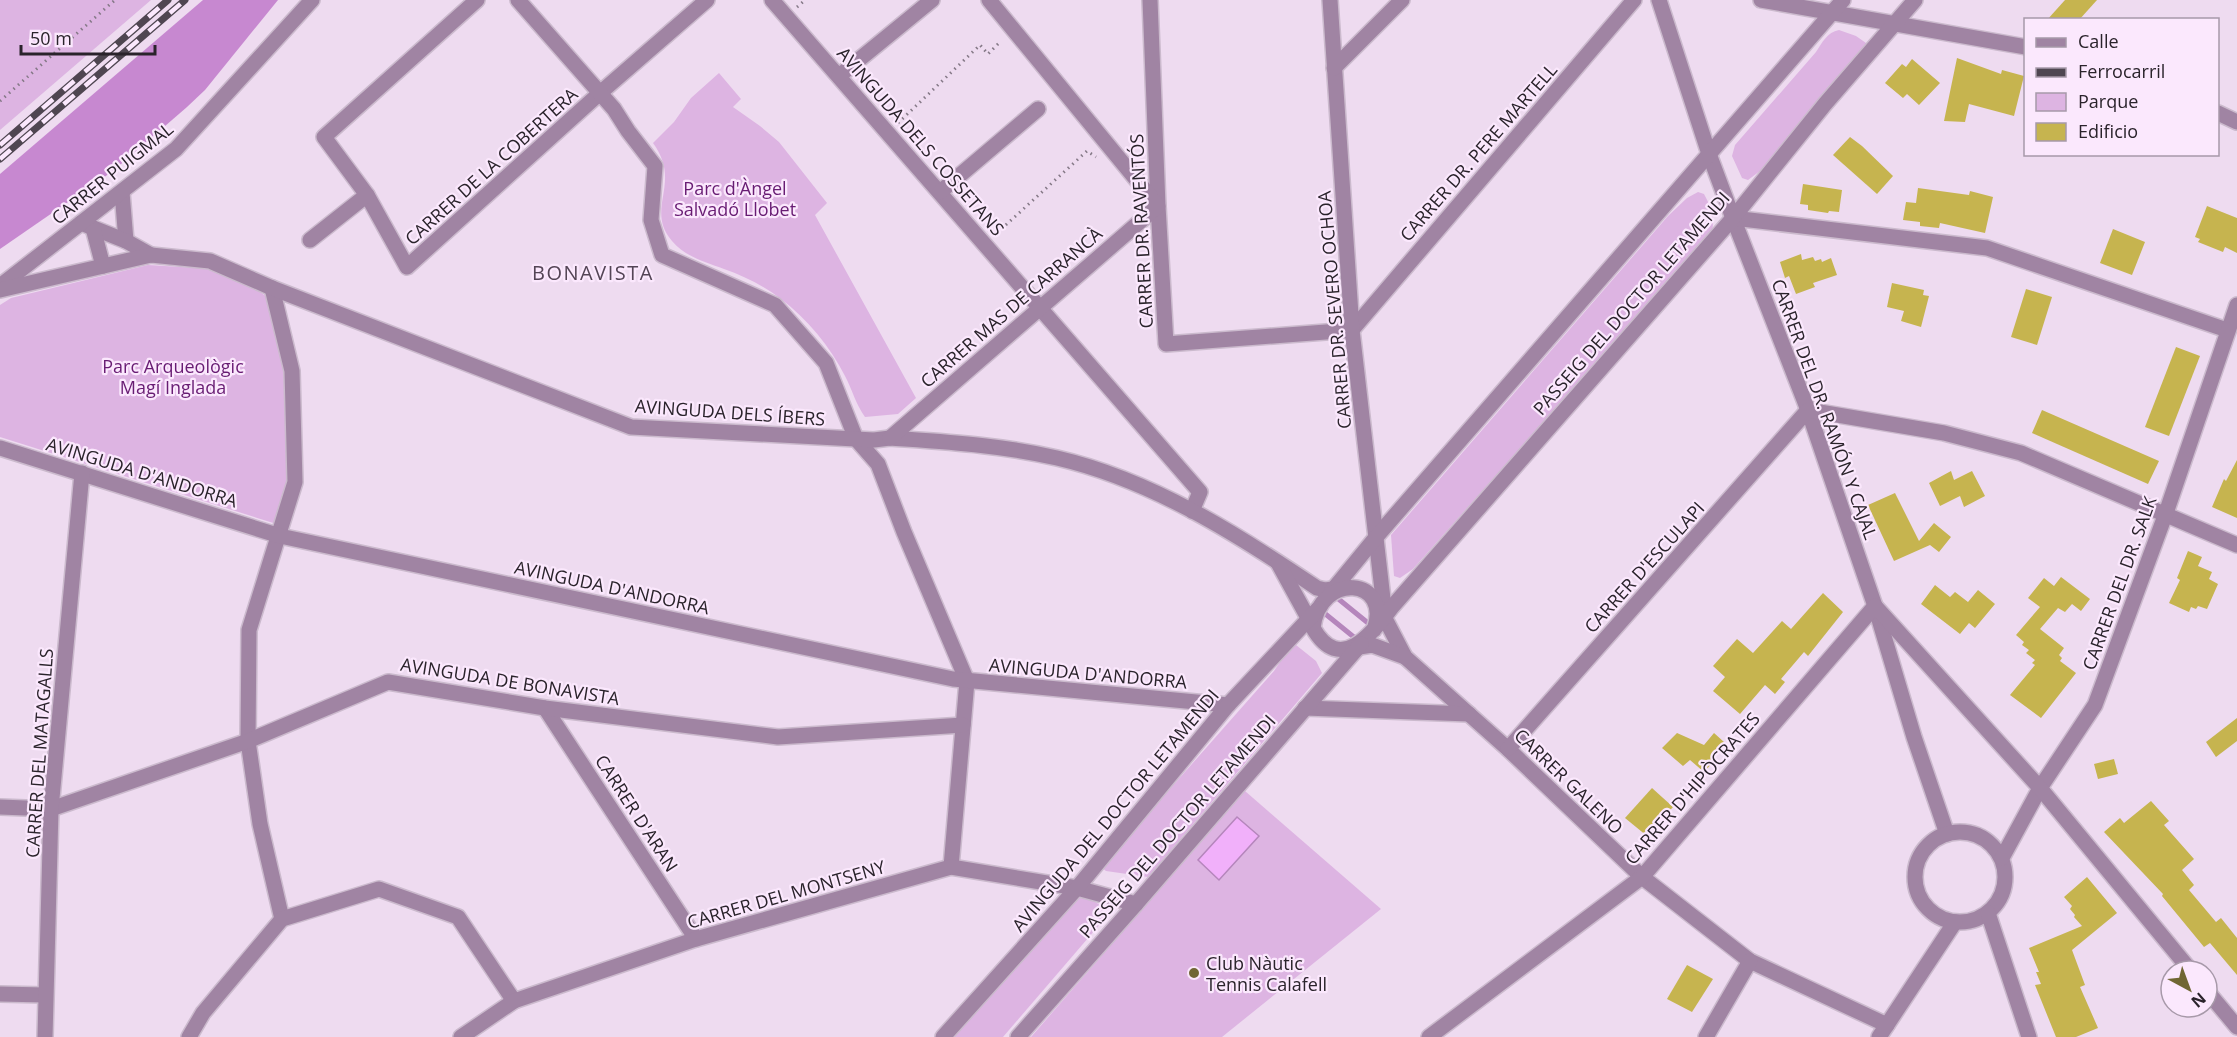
<svg xmlns="http://www.w3.org/2000/svg" width="2237" height="1037" font-family="'Open Sans',sans-serif">
<rect width="100%" height="100%" fill="#eedbf0"/>
<!-- green -->
<g fill="#ddb4e2">
<path d="M0,0H151L0,130Z"/>
<path d="M1839,30L1856,36L1866,43V49L1760,171L1748,180L1742,178L1732,156L1735,145L1816,52C1822,43 1827,32 1839,30Z"/>
<path d="M719,73L741,99L733,107L760,126L779,142L827,203L815,215L916,398L898,414L865,417C856,405 852,389 845,376C830,346 807,319 781,299C764,286 744,276 724,269C706,262 685,257 672,241C644,208 683,184 653,143L674,122L691,98Z"/>
<path d="M1698,192L1704,194C1711,207 1715,216 1712,232L1413,569L1400,578L1394,576L1391,535L1668,216L1687,198Z"/>
<path d="M148,265L230,270L275,303L293,398L283,526L0,437V305L11,298Z"/>
<path d="M1296,645L1316,661L1322,673L1148,877L1106,871L1101,867L1274,671L1290,647Z"/>
<path d="M1245,791L1381,909L1222,1037H1031Z"/>
<path d="M1079,898C1090,897 1105,905 1107,916L1003,1037H954L1067,908Z"/>
</g>
<!-- forest -->
<path fill="#c788d0" d="M203,0H278L205,90L187,107L113,171L0,249V174Z"/>
<!-- water -->
<path fill="#f1b0fa" stroke="#b586bc" stroke-width="1.5" d="M1237,817L1259,836L1219,880L1198,860Z"/>
<g fill="none" stroke-linecap="round" stroke-linejoin="round">
<!-- stream -->
<g stroke="#b586bc" stroke-width="5">
<path d="M1336,597L1368,623"/>
<path d="M1323,612L1355,638"/>
</g>
</g>
<!-- building -->
<g fill="#c6b44f">
<path d="M2065,0H2097L2079,20H2047Z"/>
<path d="M1957,58L2001,74L2002,70L2024,76L2014,116L1969,104L1965,122L1944,121Z"/>
<path d="M1912,59L1940,83L1919,105L1907,94L1903,98L1885,83L1902,64L1906,67Z"/>
<path d="M1850,137L1862,146L1893,176L1877,194L1833,155Z"/>
<path d="M1803,184L1842,190L1839,212L1829,211L1828,213L1808,210V205L1800,204Z"/>
<path d="M1918,188L1969,195L1970,191L1993,197L1985,233L1940,223L1939,228L1920,226V222L1903,220L1906,202L1916,203Z"/>
<path d="M2207,206L2237,218V253L2225,247L2223,252L2198,242L2200,239L2195,237Z"/>
<path d="M2113,229L2145,242L2132,275L2100,263Z"/>
<path d="M1801,254L1802,260L1813,257L1815,261L1821,259L1822,262L1831,258L1837,275L1813,283L1815,287L1796,294L1789,276L1785,278L1780,262Z"/>
<path d="M1892,283L1924,290L1923,295L1929,296L1921,327L1901,321L1904,311L1887,307Z"/>
<path d="M2026,289L2052,297L2037,345L2011,337Z"/>
<path d="M2176,347L2200,356L2169,436L2145,427Z"/>
<path d="M2042,410L2159,461L2148,484L2032,433Z"/>
<path d="M2237,460V518L2212,507L2224,479L2226,481Z"/>
<path d="M1951,471L1954,480L1972,471L1985,496L1964,507L1960,496L1940,506L1929,483Z"/>
<path d="M1895,493L1919,541L1934,523L1951,537L1939,552L1930,545L1894,561L1868,505Z"/>
<path d="M2188,551L2202,557L2198,566L2212,572L2209,579L2218,584L2207,609L2198,606L2196,609L2191,607L2189,612L2169,603L2180,580L2177,578Z"/>
<path d="M2061,577L2090,599L2081,611L2072,604L2065,612L2058,608L2040,629L2064,648L2059,655L2062,658L2060,661L2076,673L2041,718L2010,695L2035,665L2032,663L2035,660L2026,653L2029,650L2022,645L2024,642L2016,635L2040,607L2028,598L2044,578L2054,586Z"/>
<path d="M1935,585L1950,597L1955,592L1968,602L1978,590L1995,604L1975,628L1969,623L1960,634L1921,604Z"/>
<path d="M1823,593L1843,612L1808,656L1804,652L1781,679L1785,682L1775,694L1765,685L1740,714L1713,691L1725,677L1713,666L1737,639L1753,653L1782,621L1791,629Z"/>
<path d="M2237,718V741L2216,757L2206,742Z"/>
<path d="M1677,733L1704,745L1714,733L1724,742L1711,759L1714,761L1704,772L1690,760L1683,766L1662,748Z"/>
<path d="M2114,759L2118,774L2098,779L2094,764Z"/>
<path d="M1652,788L1673,807L1647,836L1625,818Z"/>
<path d="M2151,801L2169,821L2164,825L2194,859L2182,870L2194,885L2189,890L2216,922L2221,918L2237,938V975L2210,943L2204,947L2162,896L2163,894L2104,832L2120,818L2124,823Z"/>
<path d="M2087,877L2117,913L2072,950L2085,985L2080,987L2098,1028L2076,1037H2056L2035,985L2041,984L2036,972H2039L2029,948L2082,926L2074,917L2075,915L2070,909L2072,906L2064,897Z"/>
<path d="M1687,965L1713,979L1692,1012L1667,999Z"/>
</g>
<g fill="none" stroke-linecap="round" stroke-linejoin="round">
<defs>
<g id="minor">
<path d="M477,0L324,137L367,195L407,267L600,93L707,0"/>
<path d="M518,0L614,109L628,131L655,166L651,220L662,255L775,305L826,363L856,439L878,464L904,532L967,681L951,867"/>
<path d="M772,0L1200,492L1192,511"/>
<path d="M1150,0L1158,206L1166,344L1352,330L1634,0"/>
<path d="M1330,0L1352,330L1385,616"/>
<path d="M1659,0L1709,154L1733,218L1808,410L1875,606L1914,737L1947,834"/>
<path d="M1761,0L2026,47"/>
<path d="M1334,68L1402,0"/>
<path d="M839,76L932,0"/>
<path d="M2218,113L2237,122"/>
<path d="M122,192L126,241"/>
<path d="M940,192L1038,109"/>
<path d="M1733,218L1987,248L2227,330"/>
<path d="M81,223L126,241L151,255"/>
<path d="M93,228L103,266"/>
<path d="M310,240L367,195"/>
<path d="M0,286L176,149L312,0"/>
<path d="M272,288L292,371L295,482L249,630L248,741L260,824L282,919"/>
<path d="M0,290L151,255L210,261L272,288L631,427L874,440L890,438C946,442 1002,445 1057,458C1152,480 1237,534 1317,588L1325,590L1348,587"/>
<path d="M890,438L1158,206L989,0"/>
<path d="M0,448L280,536L953,679L1228,705"/>
<path d="M1278,563L1313,627"/>
<path d="M1331,592L1377,536L1843,0"/>
<path d="M1380,609L1405,657L1508,749L1642,877L1750,961L1887,1025"/>
<path d="M1374,630C1393,578 1320,570 1313,628C1340,675 1372,634 1392,607L1733,218L1825,104L1915,0"/>
<path d="M1353,648L1372,645L1405,657"/>
<path d="M545,708L696,939"/>
<path d="M1305,708L1469,714"/>
<path d="M1508,749L1808,410L1944,433L2021,453L2237,545"/>
<path d="M0,807L51,809L248,741L388,682L545,708L778,737L963,725"/>
<circle cx="1960" cy="877" r="45"/>
<path d="M2002,858L2040,788L2095,705L2166,513L2237,305"/>
<path d="M1988,913L2029,1037"/>
<path d="M2207,991L2237,1027"/>
<path d="M0,994L45,995"/>
<path d="M45,1037L51,809L82,473"/>
<path d="M189,1037L203,1013L282,919L379,889L458,917L514,1001"/>
<path d="M461,1037L514,1001L696,939L951,867L1077,888L1136,904"/>
<path d="M943,1037L1077,888L1228,705L1318,609"/>
<path d="M1018,1037L1136,904L1361,644"/>
<path d="M1429,1037L1642,877L1875,606L2040,788L2191,971"/>
<path d="M1706,1037L1750,961"/>
<path d="M1879,1037L1955,922"/>
</g>
</defs>
<!-- minor casing -->
<use href="#minor" stroke="#cbbacd" stroke-width="18"/>
<!-- path -->
<g stroke="#857987" stroke-width="3" stroke-dasharray="1.5 4.5" stroke-linecap="butt">
<path d="M797,7L805,0"/>
<path d="M0,101L115,0"/>
<path d="M898,123L980,45L988,54L1001,41"/>
<path d="M997,233L1087,151L1096,157"/>
</g>
<!-- minor -->
<use href="#minor" stroke="#a084a3" stroke-width="15"/>
<defs>
<g id="rail">
<path d="M0,145L168,0"/>
<path d="M0,159L185,0"/>
</g>
</defs>
<!-- rail casing -->
<use href="#rail" stroke="#4f4651" stroke-width="7"/>
<!-- rail -->
<use href="#rail" stroke="#fbe8fd" stroke-width="4.5" stroke-dasharray="14" stroke-linecap="butt"/>
</g>
<!-- markers -->
<circle fill="#706633" stroke="#fbe8fd" stroke-width="2" cx="1194" cy="973" r="6"/>
<g text-anchor="middle" dominant-baseline="central" stroke-width="4.5" stroke-linejoin="round" paint-order="stroke">
<!-- street labels -->
<g font-size="18" fill="#2a232b" stroke="#fbe8fd">
<text transform="translate(921 141) rotate(49)">AVINGUDA DELS COSSETANS</text>
<text transform="translate(1478 152) rotate(-49)">CARRER DR. PERE MARTELL</text>
<text transform="translate(491 166) rotate(-42)">CARRER DE LA COBERTERA</text>
<text transform="translate(112 173) rotate(-39)">CARRER PUIGMAL</text>
<text transform="translate(1141 231) rotate(-93)">CARRER DR. RAVENTÓS</text>
<text transform="translate(1631 303) rotate(-49)">PASSEIG DEL DOCTOR LETAMENDI</text>
<text transform="translate(1011 307) rotate(-41)">CARRER MAS DE CARRANCÀ</text>
<text transform="translate(1334 310) rotate(-95)">CARRER DR. SEVERO OCHOA</text>
<text transform="translate(1825 409) rotate(70)">CARRER DEL DR. RAMÓN Y CAJAL</text>
<text transform="translate(730 412) rotate(4)">AVINGUDA DELS ÍBERS</text>
<text transform="translate(142 472) rotate(17)">AVINGUDA D'ANDORRA</text>
<text transform="translate(1644 567) rotate(-48)">CARRER D'ESCULAPI</text>
<text transform="translate(2119 583) rotate(-70)">CARRER DEL DR. SALK</text>
<text transform="translate(612 587) rotate(12)">AVINGUDA D'ANDORRA</text>
<text transform="translate(1088 673) rotate(5)">AVINGUDA D'ANDORRA</text>
<text transform="translate(510 681) rotate(9)">AVINGUDA DE BONAVISTA</text>
<text transform="translate(39 753) rotate(-86)">CARRER DEL MATAGALLS</text>
<text transform="translate(1569 781) rotate(44)">CARRER GALENO</text>
<text transform="translate(1692 788) rotate(-49)">CARRER D'HIPÒCRATES</text>
<text transform="translate(1115 810) rotate(-50)">AVINGUDA DEL DOCTOR LETAMENDI</text>
<text transform="translate(637 813) rotate(57)">CARRER D'ARAN</text>
<text transform="translate(1177 826) rotate(-49)">PASSEIG DEL DOCTOR LETAMENDI</text>
<text transform="translate(786 894) rotate(-16)">CARRER DEL MONTSENY</text>
</g>
<!-- park labels -->
<g font-size="18" fill="#681c73" stroke="#fbe8fd">
<text x="735" y="188">Parc d'Àngel<tspan x="735" dy="21">Salvadó Llobet</tspan></text>
<text x="173" y="366">Parc Arqueològic<tspan x="173" dy="21">Magí Inglada</tspan></text>
</g>
<!-- poi labels -->
<g font-size="18" fill="#2a232b" stroke="#fbe8fd" text-anchor="start">
<text x="1206" y="963">Club Nàutic<tspan x="1206" dy="21">Tennis Calafell</tspan></text>
</g>
<!-- neighbourhood labels -->
<g font-size="20" letter-spacing="1.5" fill="#544556" stroke="#fbe8fd">
<text x="593" y="272">BONAVISTA</text>
</g>
</g>
<!-- legend -->
<rect x="2024" y="18" width="195" height="138" fill="#fbe8fd" stroke="#a799a9" stroke-width="1.5"/>
<rect x="2036" y="38" width="30" height="9" fill="#a084a3" stroke="#a799a9" stroke-width="1.5"/>
<text x="2078" y="48" font-size="18" fill="#2a232b">Calle</text>
<rect x="2036" y="68" width="30" height="9" fill="#4f4651" stroke="#a799a9" stroke-width="1.5"/>
<text x="2078" y="78" font-size="18" fill="#2a232b">Ferrocarril</text>
<rect x="2036" y="93" width="30" height="18" fill="#ddb4e2" stroke="#a799a9" stroke-width="1.5"/>
<text x="2078" y="108" font-size="18" fill="#2a232b">Parque</text>
<rect x="2036" y="123" width="30" height="18" fill="#c6b44f" stroke="#a799a9" stroke-width="1.5"/>
<text x="2078" y="138" font-size="18" fill="#2a232b">Edificio</text>
<!-- north arrow -->
<g transform="translate(2189 989) rotate(139)"><circle r="28" fill="#fbe8fd" stroke="#a799a9" stroke-width="1.5"/>
<path d="M0-4.5L10 22L0 15L-10 22Z" fill="#706633"/>
<text y="-9" font-size="16" font-weight="bold" text-anchor="middle" fill="#2a232b">N</text>
</g>
<!-- scale -->
<path d="M21 45v9h134v-9" fill="none" stroke="#2a232b" stroke-width="3"/>
<text x="30" y="45" font-size="18" fill="#2a232b" stroke="#fbe8fd" stroke-width="4.5" paint-order="stroke">50 m</text>
</svg>
